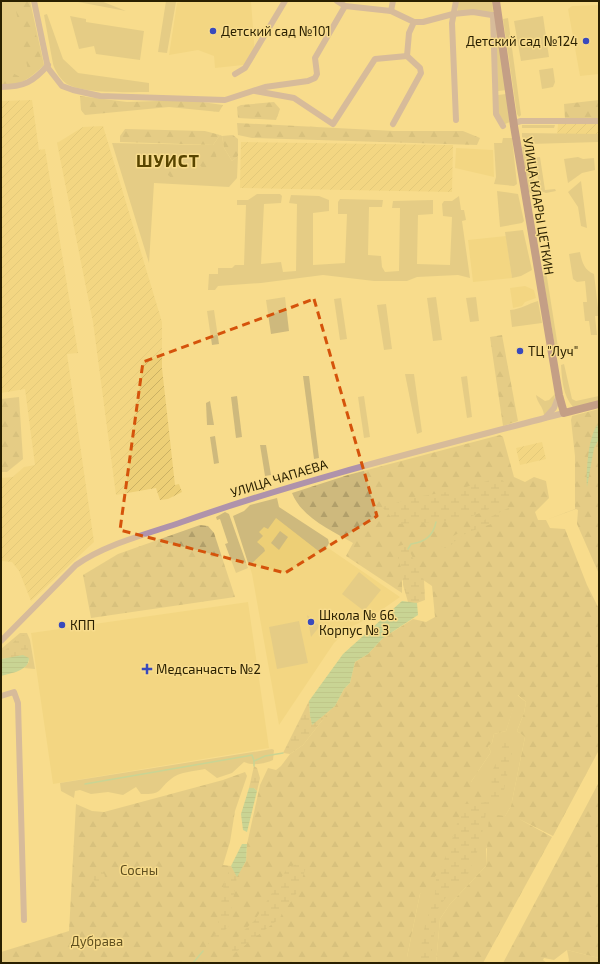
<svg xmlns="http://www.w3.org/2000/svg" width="600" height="964" font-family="'Exo 2',sans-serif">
<defs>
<pattern id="industrial-furrows" width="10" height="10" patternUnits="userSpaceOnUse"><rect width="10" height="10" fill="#edcf76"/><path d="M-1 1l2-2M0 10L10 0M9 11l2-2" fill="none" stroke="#cbb164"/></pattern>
<pattern id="forest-firs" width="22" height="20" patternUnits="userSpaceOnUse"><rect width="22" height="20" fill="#ceb97d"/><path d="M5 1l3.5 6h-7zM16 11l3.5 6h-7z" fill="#b19f6a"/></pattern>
<pattern id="wetland-marsh" width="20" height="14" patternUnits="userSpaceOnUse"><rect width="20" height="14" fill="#ceb97d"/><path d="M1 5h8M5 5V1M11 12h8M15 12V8" fill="none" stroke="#b19f6a"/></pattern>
<pattern id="water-rules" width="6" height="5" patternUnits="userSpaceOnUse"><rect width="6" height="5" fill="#90ca9d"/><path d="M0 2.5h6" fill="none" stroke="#7cad85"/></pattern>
</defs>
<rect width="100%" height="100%" fill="#f8dc8c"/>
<!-- built -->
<g fill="#edcf76">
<path d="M188,1H251L255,56L252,62L243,65L215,68L214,56L198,50L169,55L177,3Z"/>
<path d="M599,5V74L580,76L568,9L572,6Z"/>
<path d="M456,148L493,150L494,177L455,168Z"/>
<path d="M506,236L512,278L473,282L468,240Z"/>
<path d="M525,286L534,290L536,298L525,302L522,306L513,308L510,288Z"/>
<path d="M274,511L400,597L373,616L349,628L334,643L279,725L252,574L240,535Z"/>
<path d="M248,602L269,748L53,784L31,633Z"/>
</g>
<!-- industrial -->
<g fill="url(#industrial-furrows)">
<path d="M32,100L39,150L45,149L78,353L67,354L94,542L31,601L19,571L12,562L1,561V478L13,477L24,467L35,465L25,389L1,393V101Z"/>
<path d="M558,123H599V141L557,139Z"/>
<path d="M103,126L162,322V368L175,485L179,484L182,492L168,499L160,500L156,488L116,495L93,322L57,143L83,127Z"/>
<path d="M241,142L453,145L452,192L240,188Z"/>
<path d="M542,442L546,459L520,465L516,448Z"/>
</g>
<!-- green -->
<g fill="#ceb97d">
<path d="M1,1H30L44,65C28,80 23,84 1,86Z"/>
<path d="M76,1H101L126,11L78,2Z"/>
<path d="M166,1H179L176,2L167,53L158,52Z"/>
<path d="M458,1H492L493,12L458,11Z"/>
<path d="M47,14L63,59L78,73L149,83V92C128,92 85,94 67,84C61,80 55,71 53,64L44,15Z"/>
<path d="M70,16L86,19V22L144,31L140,60L96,54L94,46L79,49Z"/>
<path d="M543,16L549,57L521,61L514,21Z"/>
<path d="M508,18L521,115L519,117L517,114L503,19Z"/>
<path d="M496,28L507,90L498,91Z"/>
<path d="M553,68L555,82L553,87L542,89L539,70Z"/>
<path d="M506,94L510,122L505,124L498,114V95Z"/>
<path d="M522,125H555L554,128H522Z"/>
<path d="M522,133L599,134V142L530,144L522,137Z"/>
<path d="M220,135L222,136L224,148L232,161L238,156L237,178L229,187L154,183L149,263L112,143L213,145Z"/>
<path d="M503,138H512L517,184L514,186L494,184L496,177L494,143H502Z"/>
<path d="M530,146L536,195H534L527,191L522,147Z"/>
<path d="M540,157L545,190L555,189L556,191L546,193L541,191L533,158Z"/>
<path d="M578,157L583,159L594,158L595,170L582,173L568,183L564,159Z"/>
<path d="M581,181L587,228L581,226L578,207L568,192Z"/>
<path d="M497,191L518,194L524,221L522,223L500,227Z"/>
<path d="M257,194H280L282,196L281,203L264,204L261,264L281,262L283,272L296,271L297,204L289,203L291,195L319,196L329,200V211L313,213V265L345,263L347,214H338V202L340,199L383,200L382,207H369L368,255L381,256L382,267L385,272L399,271L400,208H392L393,201L433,200V214L418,215L417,264L450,265L452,217L443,216L442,204L444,201H452L459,196L461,210H464L466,220L462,221L470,278L458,275L417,277L407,281H374L323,275L261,283L218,286L215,290H208L209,274H218V268H232L235,265H244L246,205H237V200H248Z"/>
<path d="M523,230L532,270L521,276L512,278L505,232Z"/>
<path d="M580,252C582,262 584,270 594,274L599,316H595L597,335H591L589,321H585L583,302H587L585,281L577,282L573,279L569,254Z"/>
<path d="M546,271L558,347H555L542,272Z"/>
<path d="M285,297L289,331L271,334L266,300Z"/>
<path d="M436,297L442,340L433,341L427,298Z"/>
<path d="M476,297L479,321L470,322L466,298Z"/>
<path d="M341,298L347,339L340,340L334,299Z"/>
<path d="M538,301L542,323L512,327L510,310C522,309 527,304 538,301Z"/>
<path d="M386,304L392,349L384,350L377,305Z"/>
<path d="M214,310L219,344L212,345L207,311Z"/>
<path d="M564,364L572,399L576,401L599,396V402L573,407C563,395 562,381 561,365Z"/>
<path d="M405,374H414L422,432L417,434Z"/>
<path d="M303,376H309L319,458L314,459Z"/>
<path d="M467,376L472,417L467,418L461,377Z"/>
<path d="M555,394L553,408L544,415C543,406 537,403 536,395L545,401L549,400Z"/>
<path d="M237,396L242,437L236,438L231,397Z"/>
<path d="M364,396L370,437L364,438L358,397Z"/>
<path d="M210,401L214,425H207L206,403Z"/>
<path d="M215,436L219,463L214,464L210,437Z"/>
<path d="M260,445H266L271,475L265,476Z"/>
<path d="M277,498L279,507L328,539L329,543L325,551L321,553L276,518L268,529L264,527L259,532L263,536L257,542L264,548L265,551L249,566L233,516L244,511L250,505Z"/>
<path d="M225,512L229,514L248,568L236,573L225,544L228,543L220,519L217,520L216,517Z"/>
<path d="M280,531L288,537L279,550L271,543Z"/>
<path d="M359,572L381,590L364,611L342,594Z"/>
<path d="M307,615L320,626L311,637Z"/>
<path d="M299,621L308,663L277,669L269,627Z"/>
<path d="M20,633H27L30,640L35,669L24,668L29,662V658L1,656V649Z"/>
<path d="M517,695L526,702L524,713L517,731L525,737L511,806L486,849V866L450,904L440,919L436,963H407V957L420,894L471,782L491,752L488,746L492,743L494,734L506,731Z"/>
<path d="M272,749L274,750L273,760C264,764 253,766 244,762L232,773L217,778L205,769C195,771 178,772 171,779C158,789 163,795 141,794L136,787L123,795L108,792L91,794L80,790L75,791L74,798L61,791L60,783Z"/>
<path d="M567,950L599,958V963H568L569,960Z"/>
</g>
<!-- forest -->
<g fill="url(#forest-firs)">
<path d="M14,1H29L42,64L29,75Z"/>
<path d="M1,67L24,79L11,85H1Z"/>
<path d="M80,96L127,102L188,100L223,105L219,112L169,107L85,115L81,110Z"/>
<path d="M599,100V119H565L564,104Z"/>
<path d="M274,102L280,109L276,120L238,118L237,107L241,105Z"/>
<path d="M237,123L394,131H463L480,138L477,145L252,138L238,135Z"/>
<path d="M125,129L205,131L220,135L213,145L120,142V136Z"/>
<path d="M233,135L238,139V156L232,161L224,148L222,136Z"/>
<path d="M175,149L187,162L185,174L175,181L168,175L165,165L173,157Z"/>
<path d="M206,150H215L218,165L203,168L197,163L199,151Z"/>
<path d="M502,335L518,421L503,426L490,337Z"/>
<path d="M19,397L23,459L7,472H1V399Z"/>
<path d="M599,409V574L577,524L578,510L576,509L546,520L550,528L565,529L587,585L599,609V750L553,836L519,819L552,837L483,963H436L440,919L450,904L486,866L489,814L505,816L511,806L525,737L517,731L524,713L526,702L518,695L506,731L494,734L492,743L488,746L491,752L471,782L483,789L482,812L450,871L439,872L420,894L407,957V963H1V952L69,931L76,804L92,811L104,812L223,780L245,772L247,776L235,811L230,842L223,865L231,866L237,876L246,861L247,844L260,785L268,768L276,770L281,766L290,754L303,745L331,709L335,706L344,689L350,683L355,662L368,654L383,638L413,619L426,622L435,617L432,586L410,571L402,581V593L346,556L353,543C331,530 302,518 292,493L348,475L500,435L503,437L514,477L525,482L534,477L546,481L549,498L535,512L538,520H546L575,509V456L571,420L572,416Z"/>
<path d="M200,525L208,526L214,533L235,597L91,618L83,575L118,554Z"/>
<path d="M599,782V958L567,950L554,960L544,958L543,960L547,963H503Z"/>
</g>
<!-- wetland -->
<g fill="url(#wetland-marsh)">
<path d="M501,477L514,499L465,519L436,522L397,524L382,507L416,497L452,491Z"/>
<path d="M510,507C508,511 506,516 503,518C486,529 462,529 450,547L445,548L440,546L442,542L451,537Z"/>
<path d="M406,544L424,580L425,600L417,603L408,602L403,585V575L395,547Z"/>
<path d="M24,635L27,638L29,658L23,655L1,659V654L20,636Z"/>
<path d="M309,701L310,716L312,724L331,709L303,745L290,754L283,753Z"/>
<path d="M509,740L514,743L503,795L486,813L480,845L468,874L451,890L438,909L430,963H418L425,925L435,894L436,879L450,846L463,804L488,802L493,789L490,775L499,757L503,743Z"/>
<path d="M254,766L257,768L260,778L257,791L254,788H249Z"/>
<path d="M301,863L306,867L298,891L279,919L231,956L233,944L238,936L255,920L288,867Z"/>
<path d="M231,866L237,877L228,927L204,952L203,951L217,931L224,883Z"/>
<circle cx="99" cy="877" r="6"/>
</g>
<!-- water -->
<g fill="url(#water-rules)">
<path d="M597,425L599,428V439L594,448L587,487C586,471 588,439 597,425Z"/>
<path d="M402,601L417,603L418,615L383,638L368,654L355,662L350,683L344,689L335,706L312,725L310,716L309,701L343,654Z"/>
<path d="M23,655L29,658C29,671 11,673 1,676V659Z"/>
<path d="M249,788H254L257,791L247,832L243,830L241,814Z"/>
<path d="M242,844H247L246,861L237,877L231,866Z"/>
</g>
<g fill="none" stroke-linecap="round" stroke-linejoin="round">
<!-- stream -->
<g stroke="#90ca9d" stroke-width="1.5">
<path d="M408,549L411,544C424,542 433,537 436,522"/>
<path d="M254,766V761L265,756L283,753"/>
<path d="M85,784L247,756L252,755L254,761"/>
<path d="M193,963L203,951"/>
</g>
<!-- minor -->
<g stroke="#af93ab" stroke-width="6">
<path d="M34,1L48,68L62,86L73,90L100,96L225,100L265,87L308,81L315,78L317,74L315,58L345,6"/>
<path d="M337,1L345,6L391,11L414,22H423L453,14L473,12L498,16"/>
<path d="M456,1L452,23L456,120"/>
<path d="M391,11L393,1"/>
<path d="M493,15L496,114L503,126"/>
<path d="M407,56L409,33L414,22"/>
<path d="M235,74L245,68L285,1"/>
<path d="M1,87C24,87 33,82 48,65"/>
<path d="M255,91L294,98L333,124L375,59L407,56"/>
<path d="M514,123L521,121H599"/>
<path d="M393,124L421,73L420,68L407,56"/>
<path d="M546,417L554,408L559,395"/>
<path d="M1,641L76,565C106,544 147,534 182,522C307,478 436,447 564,413"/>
<path d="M1,696L14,692L18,703L24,920"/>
</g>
<!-- major -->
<path stroke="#85547f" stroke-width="8" d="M496,1L514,126L559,395L564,413L599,404"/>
</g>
<!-- marked area -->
<path d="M0 0H600V964H0ZM314,299L377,516L285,573L120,530L143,362Z" fill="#f8dc8c" fill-opacity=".55" fill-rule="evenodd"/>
<path fill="none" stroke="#d5530b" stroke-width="3" stroke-dasharray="8 5" stroke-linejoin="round" d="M314,299L377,516L285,573L120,530L143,362Z"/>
<!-- markers -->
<g fill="#394abc" stroke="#f8dc8c" stroke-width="1.5">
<circle cx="213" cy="31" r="4"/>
<circle cx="586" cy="41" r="4"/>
<circle cx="520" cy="351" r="4"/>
<circle cx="311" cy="622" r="4"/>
<circle cx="62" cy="625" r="4"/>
<path d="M145 663h4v4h4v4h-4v4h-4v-4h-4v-4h4z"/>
</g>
<g text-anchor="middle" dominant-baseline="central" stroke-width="3" stroke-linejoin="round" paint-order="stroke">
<!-- poi labels -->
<g font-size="13" fill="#2a2000" stroke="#f8dc8c" text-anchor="start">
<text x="221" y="31">Детский сад №101</text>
<text x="578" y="41" text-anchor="end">Детский сад №124</text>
<text x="528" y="351">ТЦ "Луч"</text>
<text x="319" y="615">Школа № 66.<tspan x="319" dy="15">Корпус № 3</tspan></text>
<text x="70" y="625">КПП</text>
<text x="156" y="669">Медсанчасть №2</text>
</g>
<!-- street labels -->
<g font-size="13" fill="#2a2000" stroke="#f8dc8c">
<text transform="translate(539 206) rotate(81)">УЛИЦА КЛАРЫ ЦЕТКИН</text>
<text transform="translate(279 478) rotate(-17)">УЛИЦА ЧАПАЕВА</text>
</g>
<!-- park labels -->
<g font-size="13" fill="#60501f" stroke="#f8dc8c">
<text x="139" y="870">Сосны</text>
<text x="97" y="941">Дубрава</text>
</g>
<!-- district labels -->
<g font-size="17" font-weight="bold" letter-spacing="1" fill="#584500" stroke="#f8dc8c">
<text x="168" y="160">ШУИСТ</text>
</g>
</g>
<!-- border -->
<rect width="600" height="964" fill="none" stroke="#2a2000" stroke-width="4"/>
</svg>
